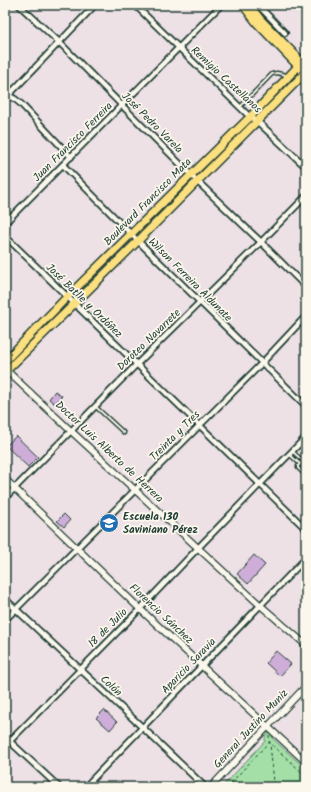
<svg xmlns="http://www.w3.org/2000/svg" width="311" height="792" font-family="Kalam,sans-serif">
<rect width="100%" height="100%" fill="#eee1e6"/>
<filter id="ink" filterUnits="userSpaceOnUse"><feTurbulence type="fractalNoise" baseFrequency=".025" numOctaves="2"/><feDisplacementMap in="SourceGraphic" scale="8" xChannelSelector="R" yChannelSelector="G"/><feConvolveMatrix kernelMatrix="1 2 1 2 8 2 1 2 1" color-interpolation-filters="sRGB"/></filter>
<g filter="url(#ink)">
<!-- green -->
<path fill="#a3dfa6" stroke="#618e6d" d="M269,733L272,735L273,739L306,769V787H217L219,785H224L265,741C265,738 265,735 269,733Z"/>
<!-- building -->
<g fill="#ceaed9" stroke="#1f3d34">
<path d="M55,391L62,396L55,404L49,399Z"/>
<path d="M16,436L38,457L28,467L6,446Z"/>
<path d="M64,514L70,520L64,527L57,521Z"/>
<path d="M254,555L265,565L248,584L237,574Z"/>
<path d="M276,651L291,664L280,676L266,663Z"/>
<path d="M104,710L117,722L110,730L96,718Z"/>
</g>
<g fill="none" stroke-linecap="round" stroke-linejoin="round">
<defs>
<g id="service">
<path d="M240,107L272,74L277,73L286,75"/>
<path d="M96,407L124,433"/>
<path d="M292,451L303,461"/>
<path d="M290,455L300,464"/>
<path d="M306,458L298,466V468L306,476"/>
<path d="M303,503L306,500"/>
</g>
<g id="minor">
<path d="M19,5L59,42L197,181L261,242L306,287"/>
<path d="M135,5L250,117L257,121L306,167"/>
<path d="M258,5L285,33"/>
<path d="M5,94L15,99L21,104L71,157"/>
<path d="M5,99L95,5"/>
<path d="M63,165L138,241L306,406"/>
<path d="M5,223L221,5"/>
<path d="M5,236L306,529"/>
<path d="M5,498L136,365L261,242L306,196"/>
<path d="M5,599L142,727L205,787"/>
<path d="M5,620L262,363L306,316"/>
<path d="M5,737L59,787"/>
<path d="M5,746L140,609L198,548L306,437"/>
<path d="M85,787L306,558"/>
</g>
<g id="tertiary">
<path d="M5,369L71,431L260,605L306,645"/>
<path d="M5,479L140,609L306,762"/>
<path d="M211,787L306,686"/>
</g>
<g id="primary">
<path d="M243,5L257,23L302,70"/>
<path d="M249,5L260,19L306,66"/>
<path d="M5,361L67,297L250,117L306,58"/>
<path d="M5,372L138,241L306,72"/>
</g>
</defs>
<!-- service casing -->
<use href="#service" stroke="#1f3d34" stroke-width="5"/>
<!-- minor casing -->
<use href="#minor" stroke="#1f3d34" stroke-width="8"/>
<!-- tertiary casing -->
<use href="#tertiary" stroke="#1f3d34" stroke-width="8"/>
<!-- primary casing -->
<use href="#primary" stroke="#1f3d34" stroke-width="10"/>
<!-- path -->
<g stroke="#1f3d34" stroke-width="1" stroke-dasharray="3 3" stroke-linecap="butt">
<path d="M269,735L274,782"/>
<path d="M227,787L269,742L306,776"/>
<path d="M268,787C272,781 278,781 282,787"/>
</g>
<!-- service -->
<use href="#service" stroke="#fbf7ec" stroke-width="2"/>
<!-- minor -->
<use href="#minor" stroke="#fbf7ec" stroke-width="4.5"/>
<!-- tertiary -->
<use href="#tertiary" stroke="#fbf7ec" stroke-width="5.5"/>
<!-- primary -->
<use href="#primary" stroke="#fce080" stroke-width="7"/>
</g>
</g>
<!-- icons -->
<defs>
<symbol id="school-disc" viewBox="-11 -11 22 22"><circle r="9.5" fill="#1f6fb2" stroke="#fbf7ec"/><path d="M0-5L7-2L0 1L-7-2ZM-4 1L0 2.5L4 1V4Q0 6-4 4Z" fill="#fff"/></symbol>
</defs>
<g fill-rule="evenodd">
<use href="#school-disc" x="98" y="512" width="22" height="22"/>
</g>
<g text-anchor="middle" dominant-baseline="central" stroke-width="3.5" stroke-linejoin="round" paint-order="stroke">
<!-- street labels -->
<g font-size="11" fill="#1f3d34" stroke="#fbf7ec">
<text transform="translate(226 80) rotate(43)">Remigio Castellanos</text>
<text transform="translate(152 123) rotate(45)">José Pedro Varela</text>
<text transform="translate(73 142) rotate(-45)">Juan Francisco Ferreira</text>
<text transform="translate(148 202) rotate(-45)">Boulevard Francisco Mata</text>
<text transform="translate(190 280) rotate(45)">Wilson Ferreira Aldunate</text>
<text transform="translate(84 301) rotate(44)">José Batlle y Ordóñez</text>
<text transform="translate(149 340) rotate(-44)">Doroteo Navarrete</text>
<text transform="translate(175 436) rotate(-45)">Treinta y Tres</text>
<text transform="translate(109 452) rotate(43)">Doctor Luis Alberto de Herrera</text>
<text transform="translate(161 614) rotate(43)">Florencio Sánchez</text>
<text transform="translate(108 628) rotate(-45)">18 de Julio</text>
<text transform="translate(189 666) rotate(-46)">Aparicio Saravia</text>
<text transform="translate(111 686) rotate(43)">Colón</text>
<text transform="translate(251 729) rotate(-47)">General Justino Muniz</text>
</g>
<!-- poi labels -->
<g font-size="11" font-weight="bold" fill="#1f3d34" stroke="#fbf7ec" text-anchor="start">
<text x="123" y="517">Escuela 130<tspan x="123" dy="13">Saviniano Pérez</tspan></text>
</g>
</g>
<!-- margin -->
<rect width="311" height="792" fill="none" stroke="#fbf7ec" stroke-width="20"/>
<rect x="10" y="10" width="291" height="772" fill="none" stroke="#1f3d34" stroke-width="1.5" filter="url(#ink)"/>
</svg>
